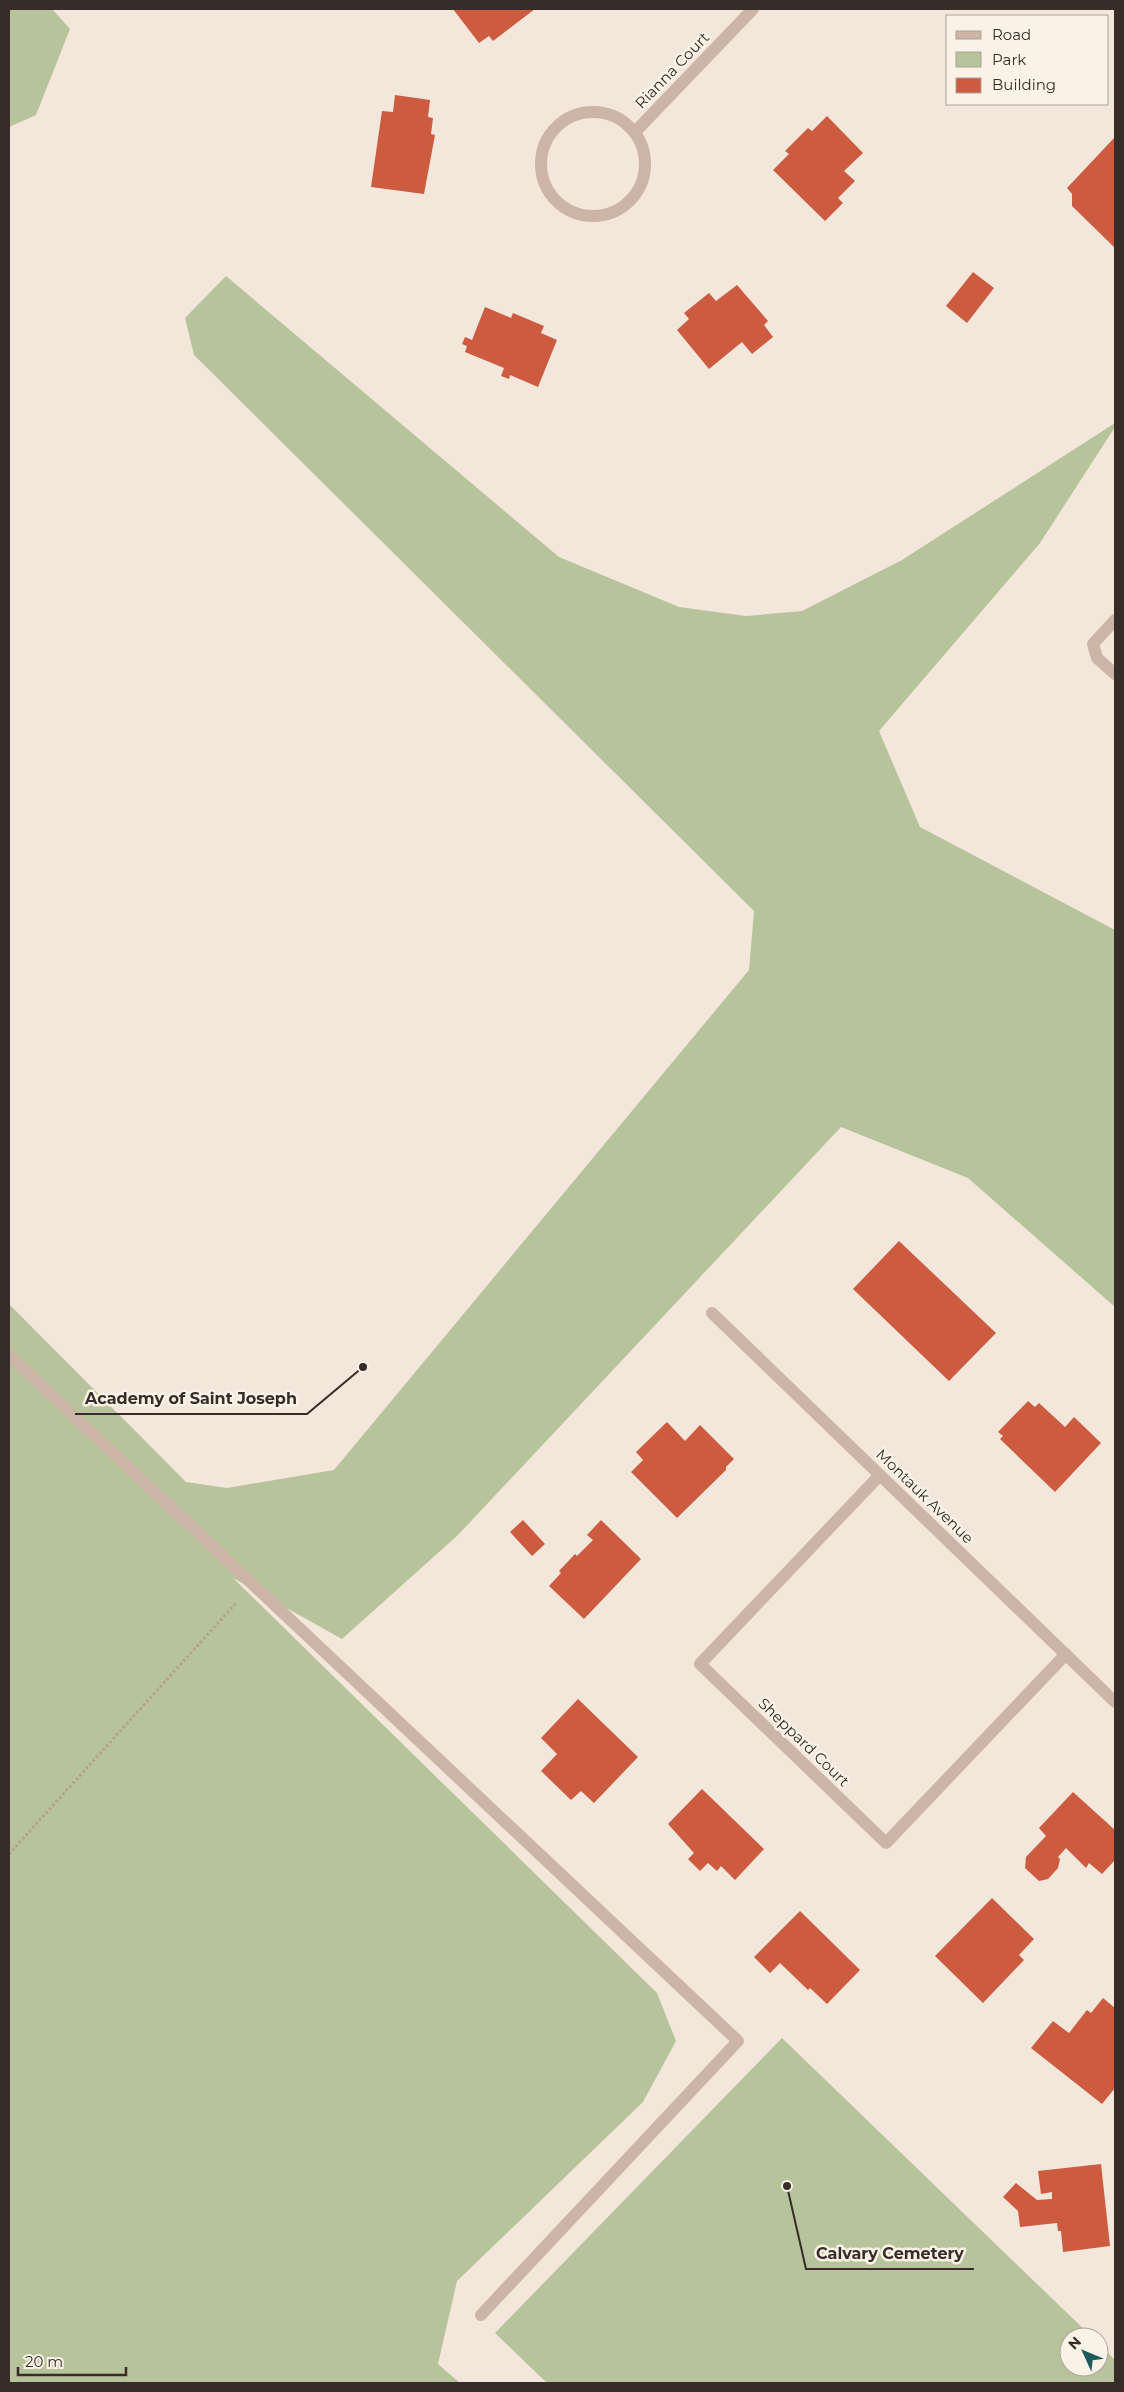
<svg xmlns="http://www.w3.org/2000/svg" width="1124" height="2392" font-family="Montserrat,sans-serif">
<rect width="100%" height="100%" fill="#f3e6db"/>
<!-- green -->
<g fill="#b7c39a">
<path d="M9,9H52L70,29L36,115L9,127Z"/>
<path d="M226,276L559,557L679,607L746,616L802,611L902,560L1115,423V427L1040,543L879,731L920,827L1115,930V1307L968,1178L841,1127L458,1535L342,1639L233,1578L657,1993L676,2041L643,2102L457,2281L438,2364L460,2383H9V1304L186,1482L227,1488L334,1470L749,970L754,911L194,355L185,318Z"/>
<path d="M782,2038L1092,2337H1069V2367H1099V2344L1115,2360V2383H547L495,2333Z"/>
</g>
<!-- building -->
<g fill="#cc5b40">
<path d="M453,9H535L493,41L489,36L479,43Z"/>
<path d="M395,95L430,100L428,117L433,118L431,134L435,135L424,194L371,187L382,111L393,112Z"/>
<path d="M827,116L863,153L844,171L855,181L838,198L843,203L825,221L773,170L789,154L785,151L808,128L812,131Z"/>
<path d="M1115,137V245L1114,247L1072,206V194L1067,188Z"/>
<path d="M973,272L994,288L967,323L946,306Z"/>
<path d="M737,285L768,321L764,325L773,337L752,354L742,342L709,369L677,330L689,319L684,313L709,293L716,301Z"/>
<path d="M485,307L511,318L513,313L544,326L541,333L557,340L538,387L510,375L509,379L501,376L504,368L465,352L467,346L462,344L465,337L472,340Z"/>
<path d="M899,1241L996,1333L949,1381L853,1289Z"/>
<path d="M1028,1401L1035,1407L1039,1403L1065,1427L1074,1417L1101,1443L1055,1492L1000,1439L1003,1436L998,1432Z"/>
<path d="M667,1422L685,1441L700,1425L734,1459L726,1467V1470L677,1518L631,1472L643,1460L636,1452Z"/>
<path d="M523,1520L545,1544L532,1556L510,1532Z"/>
<path d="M601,1520L641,1559L584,1619L549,1586L561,1573L559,1571L575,1554L577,1556L593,1540L587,1535Z"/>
<path d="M578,1699L638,1757L594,1803L581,1791L571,1800L541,1771L557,1754L541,1738Z"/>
<path d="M702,1789L764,1849L735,1880L721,1866L717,1871L708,1863L700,1871L688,1859L694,1853L668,1824Z"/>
<path d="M1073,1792L1115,1830V1860L1102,1874L1089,1863L1086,1868L1066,1848L1058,1857L1060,1859L1058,1868L1048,1879L1039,1881L1025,1868L1026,1857L1046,1836L1039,1828Z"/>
<path d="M992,1898L1034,1939L1019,1955L1024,1960L983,2003L935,1956Z"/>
<path d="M800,1911L860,1970L827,2004L810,1988L808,1990L780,1963L770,1973L754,1957Z"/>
<path d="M1103,1998L1115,2008V2088L1102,2104L1031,2048L1053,2021L1069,2033L1087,2010L1091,2013Z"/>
<path d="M1101,2164L1110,2246L1063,2252L1061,2231H1058L1057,2223L1020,2227L1018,2211L1003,2197L1016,2183L1037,2200L1052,2199V2192L1041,2194L1038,2171Z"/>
</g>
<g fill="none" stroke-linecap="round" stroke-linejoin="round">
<!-- path -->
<path stroke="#b89f90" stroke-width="3" stroke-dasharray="2.5 2.5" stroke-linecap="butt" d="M9,1854L237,1602"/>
<!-- service -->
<g stroke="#ccb5a6" stroke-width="12">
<path d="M1115,620L1093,644L1097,658L1115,674"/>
<path d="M9,1355L738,2041L481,2315"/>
</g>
<!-- minor -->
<g stroke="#ccb5a6" stroke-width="12">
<circle cx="593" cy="164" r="52"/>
<path d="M635,132L753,9"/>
<path d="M712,1313L1115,1702"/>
<path d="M880,1475L700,1664L886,1843L1066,1654"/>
</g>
</g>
<g text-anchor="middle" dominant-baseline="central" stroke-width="5" stroke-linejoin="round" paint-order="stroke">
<!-- street labels -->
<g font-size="15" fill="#372c27" stroke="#faf1e7">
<text transform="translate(672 70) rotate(-46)">Rianna Court</text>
<text transform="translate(925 1496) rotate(44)">Montauk Avenue</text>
<text transform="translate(804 1742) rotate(44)">Sheppard Court</text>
</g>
</g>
<!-- callouts -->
<path fill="none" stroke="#372c27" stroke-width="2" d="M363 1367L307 1414H75M787 2186L806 2269H974"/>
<g fill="#372c27" stroke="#faf1e7" stroke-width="2">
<circle cx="363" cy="1367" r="5"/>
<circle cx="787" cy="2186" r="5"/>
</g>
<g font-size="16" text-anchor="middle" font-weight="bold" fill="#372c27" stroke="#faf1e7" stroke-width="5" stroke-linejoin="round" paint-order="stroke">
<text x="191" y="1404">Academy of Saint Joseph</text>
<text x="890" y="2259">Calvary Cemetery</text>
</g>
<!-- border -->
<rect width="1124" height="2392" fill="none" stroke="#372c27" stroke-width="20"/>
<!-- legend -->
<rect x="946" y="15" width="162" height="90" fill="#faf1e7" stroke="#aca29a"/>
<rect x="956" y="31" width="25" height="8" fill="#ccb5a6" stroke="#aca29a"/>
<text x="992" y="40" font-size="15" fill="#372c27">Road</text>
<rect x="956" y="52" width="25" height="15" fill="#b7c39a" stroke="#aca29a"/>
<text x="992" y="65" font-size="15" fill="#372c27">Park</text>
<rect x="956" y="78" width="25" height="15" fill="#cc5b40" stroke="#aca29a"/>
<text x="992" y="90" font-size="15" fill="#372c27">Building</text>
<!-- north arrow -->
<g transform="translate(1084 2352) rotate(314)"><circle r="24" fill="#faf1e7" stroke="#aca29a"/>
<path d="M0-4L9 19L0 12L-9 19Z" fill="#1a5a5b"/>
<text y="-8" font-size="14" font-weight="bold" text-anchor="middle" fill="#372c27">N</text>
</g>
<!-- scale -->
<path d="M18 2367v8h108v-8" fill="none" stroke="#372c27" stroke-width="2.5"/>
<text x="25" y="2367" font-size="15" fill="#372c27" stroke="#faf1e7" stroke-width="4" paint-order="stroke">20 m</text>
</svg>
